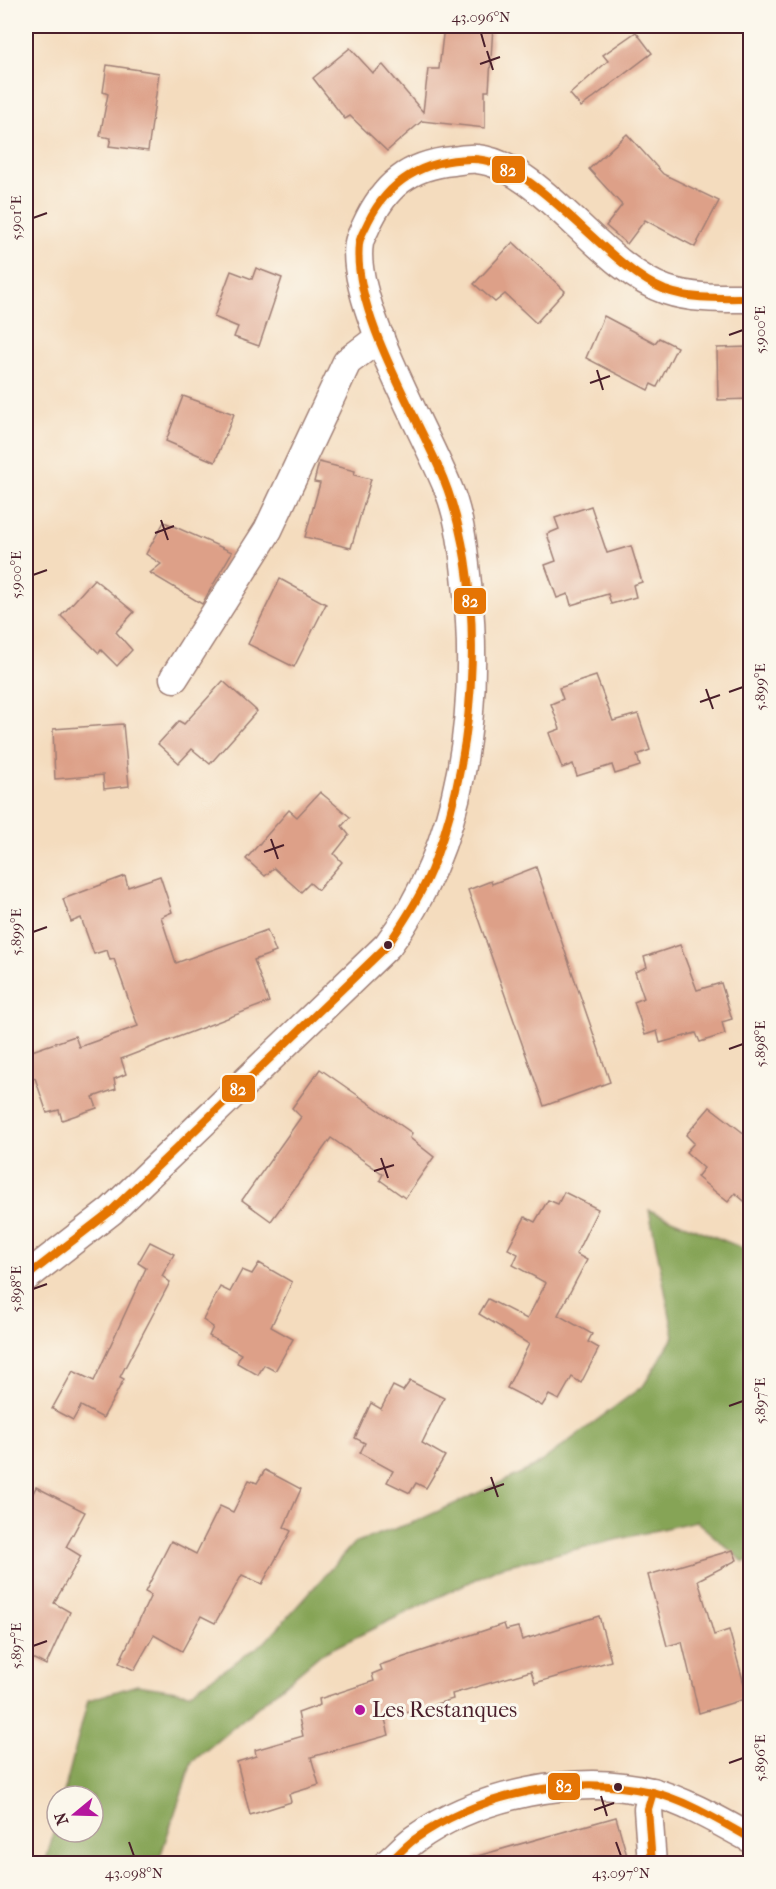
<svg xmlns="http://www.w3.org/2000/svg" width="776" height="1889" font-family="'IM FELL French Canon',serif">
<rect width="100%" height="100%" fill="#fbf7ec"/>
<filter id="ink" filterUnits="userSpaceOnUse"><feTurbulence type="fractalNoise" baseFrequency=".0167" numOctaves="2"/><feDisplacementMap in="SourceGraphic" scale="12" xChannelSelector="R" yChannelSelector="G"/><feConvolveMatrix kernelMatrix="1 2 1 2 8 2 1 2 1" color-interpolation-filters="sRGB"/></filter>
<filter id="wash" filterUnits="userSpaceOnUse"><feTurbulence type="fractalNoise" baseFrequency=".008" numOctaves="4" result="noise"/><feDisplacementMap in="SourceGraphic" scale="24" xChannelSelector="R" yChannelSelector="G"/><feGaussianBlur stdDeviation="1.35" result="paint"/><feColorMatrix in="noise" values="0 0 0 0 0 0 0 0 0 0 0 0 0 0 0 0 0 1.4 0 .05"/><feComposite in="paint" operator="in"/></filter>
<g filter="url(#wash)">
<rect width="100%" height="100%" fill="#f4dcbe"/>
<!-- forest -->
<path fill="#86a457" stroke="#686241" stroke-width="1.5" d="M649,1210L750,1251V1559L744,1562L696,1521L500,1567L321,1654L192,1762L158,1863L45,1864L57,1820V1832H93V1796H63L88,1700L137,1685L189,1693L265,1642L354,1543L417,1521L534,1467L644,1385L674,1336Z"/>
<g id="blocks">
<!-- building -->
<g fill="#dda088">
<path d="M444,26H493L489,91H485V128L422,121L387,151L350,116L345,119L313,78L350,48L373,73L383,65L423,112L428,69H439Z"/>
<path d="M636,32L652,53L581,107L570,94L608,61L603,55Z"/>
<path d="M107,65L159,73L148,151L109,146L111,138L100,136L108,94L103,92Z"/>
<path d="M627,134L663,174L719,201L695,247L645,220L627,244L606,226L622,205L589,169Z"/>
<path d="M513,242L565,291L536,323L505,294L495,302L474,284Z"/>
<path d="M256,268L282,278L259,346L234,337L238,327L214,317L231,271L252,279Z"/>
<path d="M604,316L655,343L659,338L677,347L657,387L651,384L648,390L586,358Z"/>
<path d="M750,347V399L718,400L717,348Z"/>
<path d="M183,396L234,414L215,462L166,441Z"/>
<path d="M319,462L355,471L354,475L371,479L351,548L305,537L320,483L314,482Z"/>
<path d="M591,506L607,553L631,546L642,582L633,585L636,597L611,604L608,594L571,605L568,594L557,598L545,565L556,561L547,534L559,529L555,518Z"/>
<path d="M164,522L232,552L202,604L150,573L161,564L146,554Z"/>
<path d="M94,579L134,612L116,632L132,650L117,666L101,650L99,653L61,616Z"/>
<path d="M280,579L326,604L294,667L248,644Z"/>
<path d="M596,676L613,721L638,714L650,750L637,755L640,766L615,774L612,765L577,776L573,764L562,768L549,733L560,729L551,704L563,699L559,688Z"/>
<path d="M223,681L257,711L210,764L192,749L179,763L158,744L179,721L184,724Z"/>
<path d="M123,724L129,786L104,789L103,775L55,779L53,729Z"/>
<path d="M320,792L350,817L342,826L349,835L334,854L342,862L318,890L310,883L301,892L274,868L265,876L246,859L289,810L297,817Z"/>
<path d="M536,867L610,1082L544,1106L468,890L491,881L492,884Z"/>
<path d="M125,876L128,887L160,876L172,912L161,917L176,963L267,930L276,952L254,960L269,1002L121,1059L126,1074L114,1079L116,1089L93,1097L97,1108L62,1120L59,1110L47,1113L35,1078L26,1081V1053L75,1036L79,1047L138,1026L114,959L110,960L107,950L94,954L81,918L71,922L63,899Z"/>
<path d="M680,945L697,990L721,983L732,1019L722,1022L725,1034L700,1042L696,1033L660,1043L657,1031L645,1035L634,1002L644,998L635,972L647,967L644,957Z"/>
<path d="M320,1069L412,1133L410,1138L434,1157L405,1198L380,1180L383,1174L331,1138L271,1221L242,1200L301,1117L292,1108Z"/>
<path d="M710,1107L750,1138V1206L735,1193L728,1202L697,1177L704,1168L686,1152L694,1143L686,1135Z"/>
<path d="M564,1192L598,1209L576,1254L587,1260L558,1315L592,1334L588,1342L599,1348L581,1383L572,1377L559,1400L549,1395L542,1406L507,1388L529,1344L479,1314L488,1299L527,1319L546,1283L513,1265L518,1254L508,1249L525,1217L535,1222L548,1200L558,1204Z"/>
<path d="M150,1242L174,1254L162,1276L170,1282L120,1377L124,1379L103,1418L81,1406L73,1420L52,1409L73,1371L94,1381L146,1268L138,1263Z"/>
<path d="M259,1263L292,1282L271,1327L293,1339L275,1371L264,1365L258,1375L237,1363L241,1354L209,1336L213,1327L203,1320L220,1287L230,1292L242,1270L252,1274Z"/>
<path d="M410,1381L444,1398L422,1443L445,1456L426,1488L416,1483L410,1493L387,1482L393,1471L360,1453L365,1443L355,1438L371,1403L381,1409L393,1386L403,1391Z"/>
<path d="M265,1470L301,1489L284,1527L291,1531L262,1584L242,1575L215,1623L201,1616L182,1651L154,1635L134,1670L119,1663L151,1595L145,1592L171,1541L196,1554L220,1506L233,1512L249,1480L257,1483Z"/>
<path d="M36,1487L85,1512L66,1547L81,1556L54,1603L70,1612L46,1665L26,1655V1508Z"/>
<path d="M733,1550L737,1560L698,1580L714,1635L729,1630L748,1698L699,1713L682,1642L667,1646L648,1575Z"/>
<path d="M599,1616L611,1661L535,1683L531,1671L452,1694L453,1699L385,1719L389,1735L311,1757L319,1785L289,1794L291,1802L250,1815L237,1762L256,1756L255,1750L303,1736L298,1713L320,1705L319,1699L374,1681L372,1674L382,1670L380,1665L504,1624L506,1630L518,1627L522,1640Z"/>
<path d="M616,1817L629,1863H475L474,1857Z"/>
</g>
</g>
</g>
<g filter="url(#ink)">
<use href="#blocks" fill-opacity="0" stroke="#9f7e74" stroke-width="1.5"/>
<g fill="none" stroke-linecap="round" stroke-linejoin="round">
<defs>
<g id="street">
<path d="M174,678L268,530L347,362L380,337"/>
<path d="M26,1277L111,1211L388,945C464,844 480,706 467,584C464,553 460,516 448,488C425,431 349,300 359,243C360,237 364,231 366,226C384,186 409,165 453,161C461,160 470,158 477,159C540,165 601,268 666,290C692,299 723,298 750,298"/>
<path d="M387,1864C397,1856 405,1846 415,1839C476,1795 577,1773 651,1792C683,1800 721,1822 750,1838"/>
<path d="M652,1864L648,1809L653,1792"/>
</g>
</defs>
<!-- street casing -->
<use href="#street" stroke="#9f7e74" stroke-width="31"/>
<!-- street -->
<use href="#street" stroke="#fff" stroke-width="28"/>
<defs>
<g id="bus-1">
<path d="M26,1277L111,1211L388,945C406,918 424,891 435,860C478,747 489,578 438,466C412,408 352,308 359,244C360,236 365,229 368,222C389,180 425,160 471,159C534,157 603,265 665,290C692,300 722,298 750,298"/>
<path d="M388,1864C397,1856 405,1846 415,1839C481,1793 572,1774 651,1792C686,1800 719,1821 750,1838"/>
<path d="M652,1864L648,1809L653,1792"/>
</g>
</defs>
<!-- bus-1 casing -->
<use href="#bus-1" stroke="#fbf7ec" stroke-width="12"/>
<!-- bus-1 -->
<use href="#bus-1" stroke="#e57404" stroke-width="8"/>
</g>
</g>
<!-- ticks -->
<path fill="none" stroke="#4a1f2b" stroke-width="2" d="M481,33L485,47M487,51L493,70M480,64L500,57M33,218L47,213M729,335L743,330M597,370L603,390M590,383L610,376M161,520L168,540M155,533L174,526M33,575L47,570M706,689L713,709M729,692L743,687M700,702L720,695M271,839L278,859M264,852L284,845M33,932L47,927M729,1049L743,1044M381,1158L388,1178M374,1171L394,1165M33,1289L47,1284M729,1406L743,1401M491,1477L498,1497M484,1491L504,1484M33,1646L47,1641M729,1763L743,1758M601,1796L607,1816M594,1810L614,1803M129,1842L134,1856M616,1842L621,1856"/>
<!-- markers -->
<g fill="#4a1f2b" stroke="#fbf7ec" stroke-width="2">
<circle cx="388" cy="945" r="5"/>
<circle cx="618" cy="1787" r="5"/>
</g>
<circle fill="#b5179e" stroke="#fbf7ec" stroke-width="2" cx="360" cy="1710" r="6"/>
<g text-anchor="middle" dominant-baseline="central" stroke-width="6" stroke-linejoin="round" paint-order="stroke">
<!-- poi labels -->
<g font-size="22" fill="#4a1f2b" stroke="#fbf7ec" text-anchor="start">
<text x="372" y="1710">Les Restanques</text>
</g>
</g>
<g stroke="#fbf7ec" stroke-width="2">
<rect x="491" y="155" width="35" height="29" rx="6" fill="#e57404"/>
<rect x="453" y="587" width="34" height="28" rx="6" fill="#e57404"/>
<rect x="221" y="1074" width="35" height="29" rx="6" fill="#e57404"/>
<rect x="547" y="1772" width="34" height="29" rx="6" fill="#e57404"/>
</g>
<g font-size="16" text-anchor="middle" font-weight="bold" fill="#fff">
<text x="508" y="176">82</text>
<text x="470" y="607">82</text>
<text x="238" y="1095">82</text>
<text x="564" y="1792">82</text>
</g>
<!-- margin -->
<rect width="776" height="1889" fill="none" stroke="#fbf7ec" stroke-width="66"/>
<!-- north arrow -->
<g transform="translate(75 1814) rotate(251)"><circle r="28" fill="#fbf7ec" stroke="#b4a19f" stroke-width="1.5"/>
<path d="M0-4.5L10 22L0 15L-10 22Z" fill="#b5179e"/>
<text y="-9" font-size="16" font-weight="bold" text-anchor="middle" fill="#4a1f2b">N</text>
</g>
<rect x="33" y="33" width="710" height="1823" fill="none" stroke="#4a1f2b" stroke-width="2"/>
<g font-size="15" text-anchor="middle" fill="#4a1f2b">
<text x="481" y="22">43.096°N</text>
<text transform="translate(16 218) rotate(-90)" y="5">5.901°E</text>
<text transform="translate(760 330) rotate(-90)" y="5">5.900°E</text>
<text transform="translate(16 575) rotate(-90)" y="5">5.900°E</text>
<text transform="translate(760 687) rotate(-90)" y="5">5.899°E</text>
<text transform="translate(16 932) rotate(-90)" y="5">5.899°E</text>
<text transform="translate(760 1044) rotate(-90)" y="5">5.898°E</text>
<text transform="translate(16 1289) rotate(-90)" y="5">5.898°E</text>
<text transform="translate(760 1401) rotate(-90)" y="5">5.897°E</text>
<text transform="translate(16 1646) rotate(-90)" y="5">5.897°E</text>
<text transform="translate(760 1758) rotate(-90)" y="5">5.896°E</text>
<text x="134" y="1878">43.098°N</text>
<text x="621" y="1878">43.097°N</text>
</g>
</svg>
